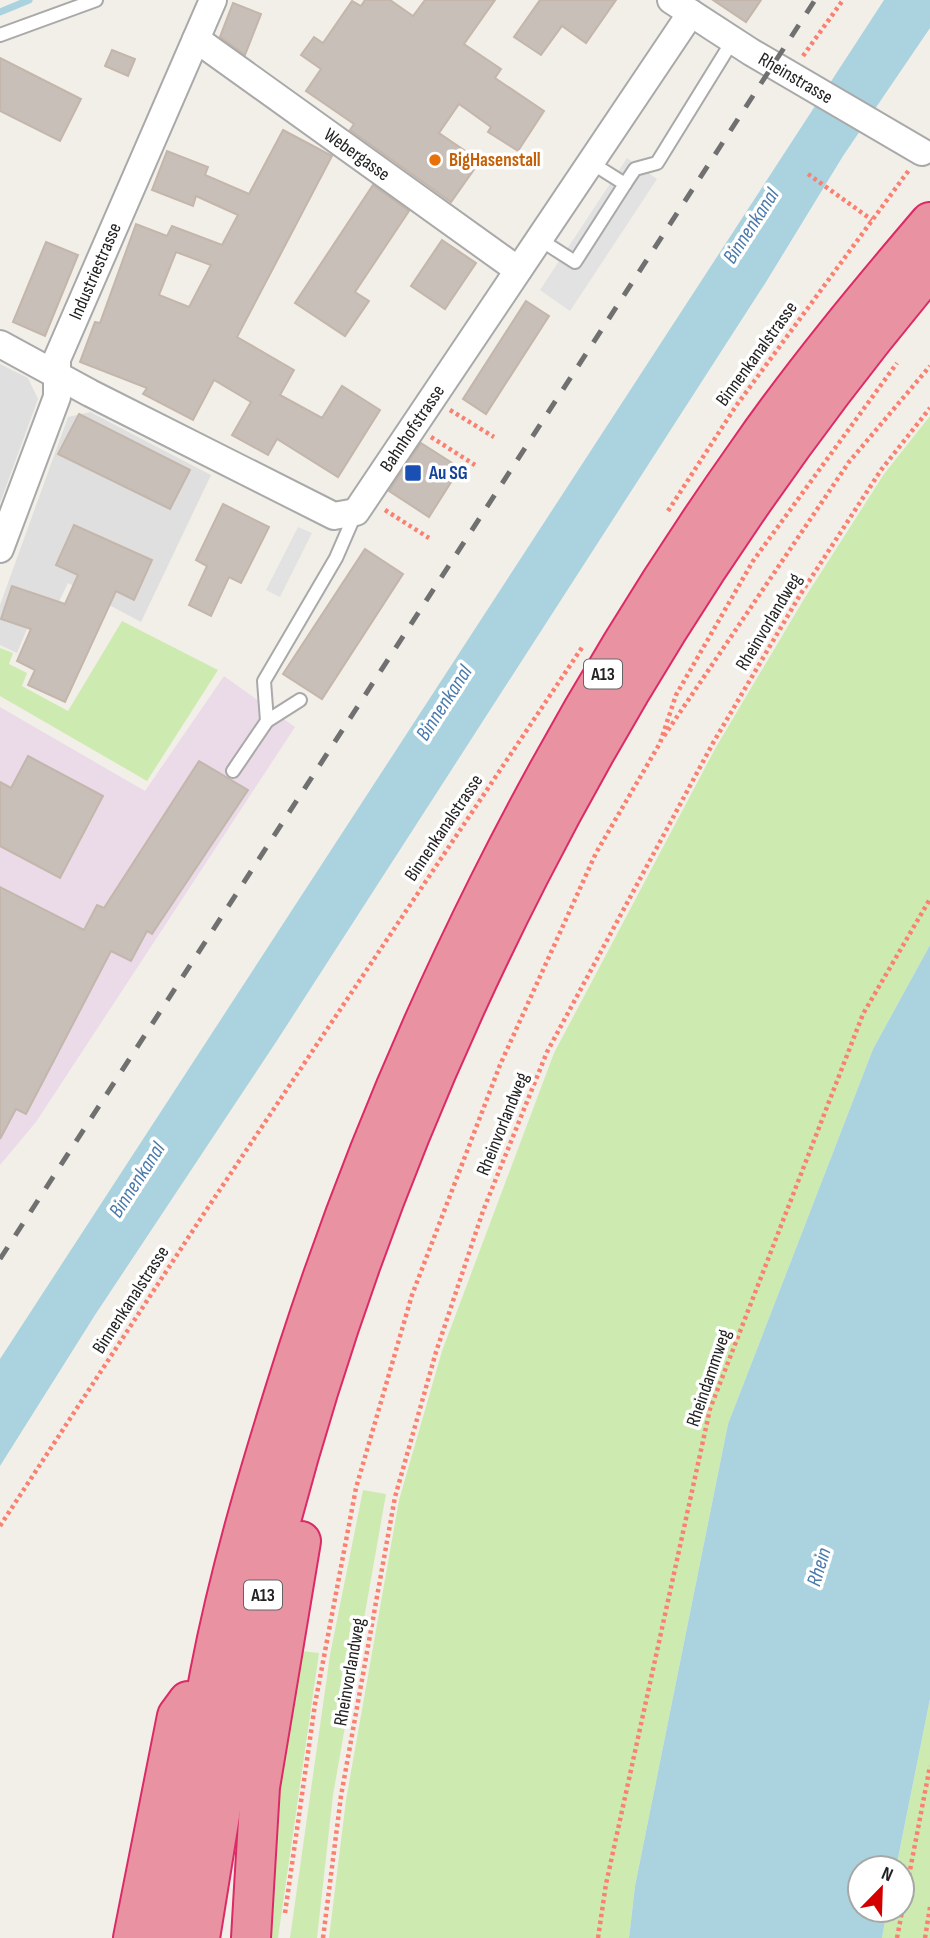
<svg xmlns="http://www.w3.org/2000/svg" width="930" height="1938" font-family="'Sofia Sans Condensed',sans-serif">
<rect width="100%" height="100%" fill="#f2efe9"/>
<!-- residential -->
<g fill="#e0dfdf">
<path d="M0,364L28,378L38,399L0,503Z"/>
<path d="M90,412L211,475L141,622L68,583L43,634L27,629L17,653L0,645V605L68,417Z"/>
</g>
<!-- industrial -->
<path fill="#ebdbe8" d="M224,676L295,727L36,1122L0,1165V707L145,791Z"/>
<!-- grass -->
<g fill="#cdebb0">
<path d="M930,416V945L873,1049L728,1424L635,1886L629,1938H329L346,1800L399,1500L442,1351L554,1053L716,747L804,599L884,474Z"/>
<path d="M122,621L218,670L147,781L0,696V648L13,653L9,664L27,673L22,686L68,711Z"/>
<path d="M363,1490L386,1494L333,1795L317,1938H290L330,1655Z"/>
<path d="M294,1650L319,1653L278,1938H263Z"/>
<path d="M930,1699V1938H882L887,1910H902V1868H896Z"/>
</g>
<!-- parking -->
<g fill="#e2e2e2">
<path d="M627,158L657,179L570,311L540,290Z"/>
<path d="M298,527L312,533L280,597L266,590Z"/>
</g>
<!-- water -->
<g fill="#aad3df">
<path d="M884,0H930V28L843,156L766,282L278,1039L95,1315L0,1466V1359Z"/>
<path d="M930,945V1699L896,1868H860V1910H887L882,1938H629L635,1886L728,1424L873,1049Z"/>
</g>
<g fill="none" stroke-linecap="round" stroke-linejoin="round">
<!-- stream -->
<path stroke="#aad3df" stroke-width="7" d="M0,12L29,0"/>
</g>
<!-- building -->
<g fill="#c7bfb8" stroke="#c4b6ab" stroke-width="2" fill-rule="evenodd">
<path d="M365,0H390L413,16L425,0H495L464,44L501,69L495,78L544,111L518,151L488,132L491,127L459,104L439,133L480,161L451,202L350,130L354,124L306,91L321,69L301,55L314,37L323,43L352,1L361,6Z"/>
<path d="M540,0H616L586,43L562,26L541,55L514,37Z"/>
<path d="M713,0H761L746,22Z"/>
<path d="M233,3L261,14L245,55L220,37Z"/>
<path d="M112,50L135,59L128,76L105,66Z"/>
<path d="M0,58L81,99L60,141L0,111Z"/>
<path d="M283,130L332,156L237,337L294,370L280,395L322,418L342,386L380,410L338,477L277,439L268,455L232,435L251,402L214,380L193,420L143,394L147,388L80,362L95,322L100,323L136,224L167,236L172,226L222,245L238,215L196,196L193,206L152,190L167,151L208,167L205,175L249,194ZM176,252L211,265L189,307L159,295Z"/>
<path d="M373,185L409,211L355,292L369,301L345,336L295,303Z"/>
<path d="M442,240L476,263L445,309L411,286Z"/>
<path d="M46,242L78,255L45,336L13,322Z"/>
<path d="M526,301L549,316L486,414L463,399Z"/>
<path d="M79,414L190,470L170,509L58,454Z"/>
<path d="M421,443L460,468L429,517L389,491Z"/>
<path d="M223,504L269,527L241,583L229,577L211,616L189,605L207,566L196,560Z"/>
<path d="M74,525L152,560L134,600L116,591L65,702L28,685L35,670L17,661L31,629L1,619L12,586L65,604L78,575L56,565Z"/>
<path d="M365,549L403,574L322,699L283,674Z"/>
<path d="M28,756L103,796L60,878L0,846V782L11,788Z"/>
<path d="M199,761L248,790L152,934L147,931L131,961L111,951L26,1114L16,1109L0,1139V887L84,930L97,905L104,908Z"/>
</g>
<g fill="none" stroke-linecap="round" stroke-linejoin="round">
<defs>
<g id="lane">
<path d="M0,35L96,0"/>
<path d="M625,184L635,169L657,163L733,40"/>
<path d="M539,239L575,262L625,184L590,162"/>
<path d="M267,721L300,700"/>
<path d="M233,771L267,721L264,681L336,558L356,512"/>
</g>
<g id="street">
<path id="s1" d="M671,0L751,52L922,152"/>
<path id="s2" d="M196,39L518,270"/>
<path id="s3" d="M0,344L90,393L334,516L356,512L691,13"/>
<path id="s4" d="M0,549L57,397V359L213,0"/>
</g>
<g id="highway">
<path d="M133,1938L177,1716L188,1701"/>
<path d="M169,1938C181,1850 193,1761 210,1673C231,1564 264,1456 298,1350C401,1032 553,728 746,455C802,374 866,297 930,222"/>
<path d="M200,1938C221,1810 240,1681 272,1555C391,1087 619,639 930,269"/>
<path d="M251,1938L260,1787L301,1541"/>
</g>
</defs>
<!-- lane casing -->
<use href="#lane" stroke="#a9a9a9" stroke-width="16"/>
<!-- street casing -->
<use href="#street" stroke="#a9a9a9" stroke-width="30"/>
<!-- highway casing -->
<use href="#highway" stroke="#dc2a67" stroke-width="42"/>
<!-- path -->
<g stroke="#fa8072" stroke-width="4.5" stroke-dasharray="3.5 3.5" stroke-linecap="butt">
<path d="M803,56L843,0"/>
<path d="M808,174L872,220"/>
<path d="M450,410L494,437"/>
<path d="M431,437L475,465"/>
<path d="M385,510L429,538"/>
<path d="M668,511L736,406L909,170"/>
<path d="M664,736L849,462L930,366"/>
<path d="M0,1526L203,1215L583,646"/>
<path d="M285,1913L315,1704L356,1488L412,1295L500,1065L596,853L660,743L676,695L753,561L897,363"/>
<path d="M323,1938L341,1796L395,1497L436,1352L483,1211L547,1052L713,743L800,595L881,470L930,408"/>
<path d="M598,1938L606,1884L710,1409L863,1014L930,899"/>
<path d="M897,1938L930,1766"/>
<path d="M925,1938L930,1907"/>
</g>
<!-- lane -->
<use href="#lane" stroke="#fff" stroke-width="12"/>
<!-- street -->
<use href="#street" stroke="#fff" stroke-width="26"/>
<!-- highway -->
<use href="#highway" stroke="#e892a2" stroke-width="38"/>
<!-- rail -->
<path stroke="#707070" stroke-width="5" stroke-dasharray="14 14" stroke-linecap="butt" d="M0,1259L815,0"/>
</g>
<!-- markers -->
<circle fill="#e8710a" stroke="#fff" stroke-width="2.5" cx="435" cy="160" r="7"/>
<rect fill="#1a4fb4" stroke="#fff" stroke-width="2.5" x="404" y="464" width="18" height="18" rx="3.5"/>
<g text-anchor="middle" dominant-baseline="central" stroke-width="7" stroke-linejoin="round" paint-order="stroke">
<!-- shield labels -->
<g fill="#fff" stroke="#646464" stroke-width="2">
<rect x="584" y="659.5" width="38" height="29" rx="5"/>
<rect x="244" y="1580.5" width="38" height="29" rx="5"/>
</g>
<g font-size="18" font-weight="bold" fill="#222">
<text x="603" y="674">A13</text>
<text x="263" y="1595">A13</text>
</g>
<!-- street labels -->
<g font-size="19" fill="#222" stroke="#fff">
<text stroke="none"><textPath href="#s1" startOffset="147">Rheinstrasse</textPath></text>
<text stroke="none"><textPath href="#s2" startOffset="198">Webergasse</textPath></text>
<text stroke="none"><textPath href="#s4" startOffset="296">Industriestrasse</textPath></text>
<text transform="translate(757 354) rotate(-54)">Binnenkanalstrasse</text>
<text stroke="none"><textPath href="#s3" startOffset="499">Bahnhofstrasse</textPath></text>
<text transform="translate(769 622) rotate(-59)">Rheinvorlandweg</text>
<text transform="translate(444 828) rotate(-56)">Binnenkanalstrasse</text>
<text transform="translate(503 1124) rotate(-68)">Rheinvorlandweg</text>
<text transform="translate(131 1300) rotate(-57)">Binnenkanalstrasse</text>
<text transform="translate(709 1378) rotate(-71)">Rheindammweg</text>
<text transform="translate(350 1672) rotate(-80)">Rheinvorlandweg</text>
</g>
<!-- food labels -->
<g font-size="19" font-weight="bold" fill="#c56008" stroke="#fff" text-anchor="start">
<text x="449" y="160">BigHasenstall</text>
</g>
<!-- transit labels -->
<g font-size="19" font-weight="bold" fill="#164399" stroke="#fff" text-anchor="start">
<text x="429" y="473">Au SG</text>
</g>
<!-- water labels -->
<g font-size="21" font-style="italic" fill="#4a7aab" stroke="#fff">
<text transform="translate(751 226) rotate(-57)">Binnenkanal</text>
<text transform="translate(444 703) rotate(-57)">Binnenkanal</text>
<text transform="translate(137 1180) rotate(-57)">Binnenkanal</text>
<text transform="translate(819 1567) rotate(-73)">Rhein</text>
</g>
</g>
<!-- north arrow -->
<g transform="translate(881 1889) rotate(23)"><circle r="33" fill="#ffffff" stroke="#a7a7a7" stroke-width="2"/>
<path d="M0-5L12 26L0 18L-12 26Z" fill="#d40000"/>
<text y="-10" font-size="19" font-weight="bold" text-anchor="middle" fill="#222222">N</text>
</g>
</svg>
